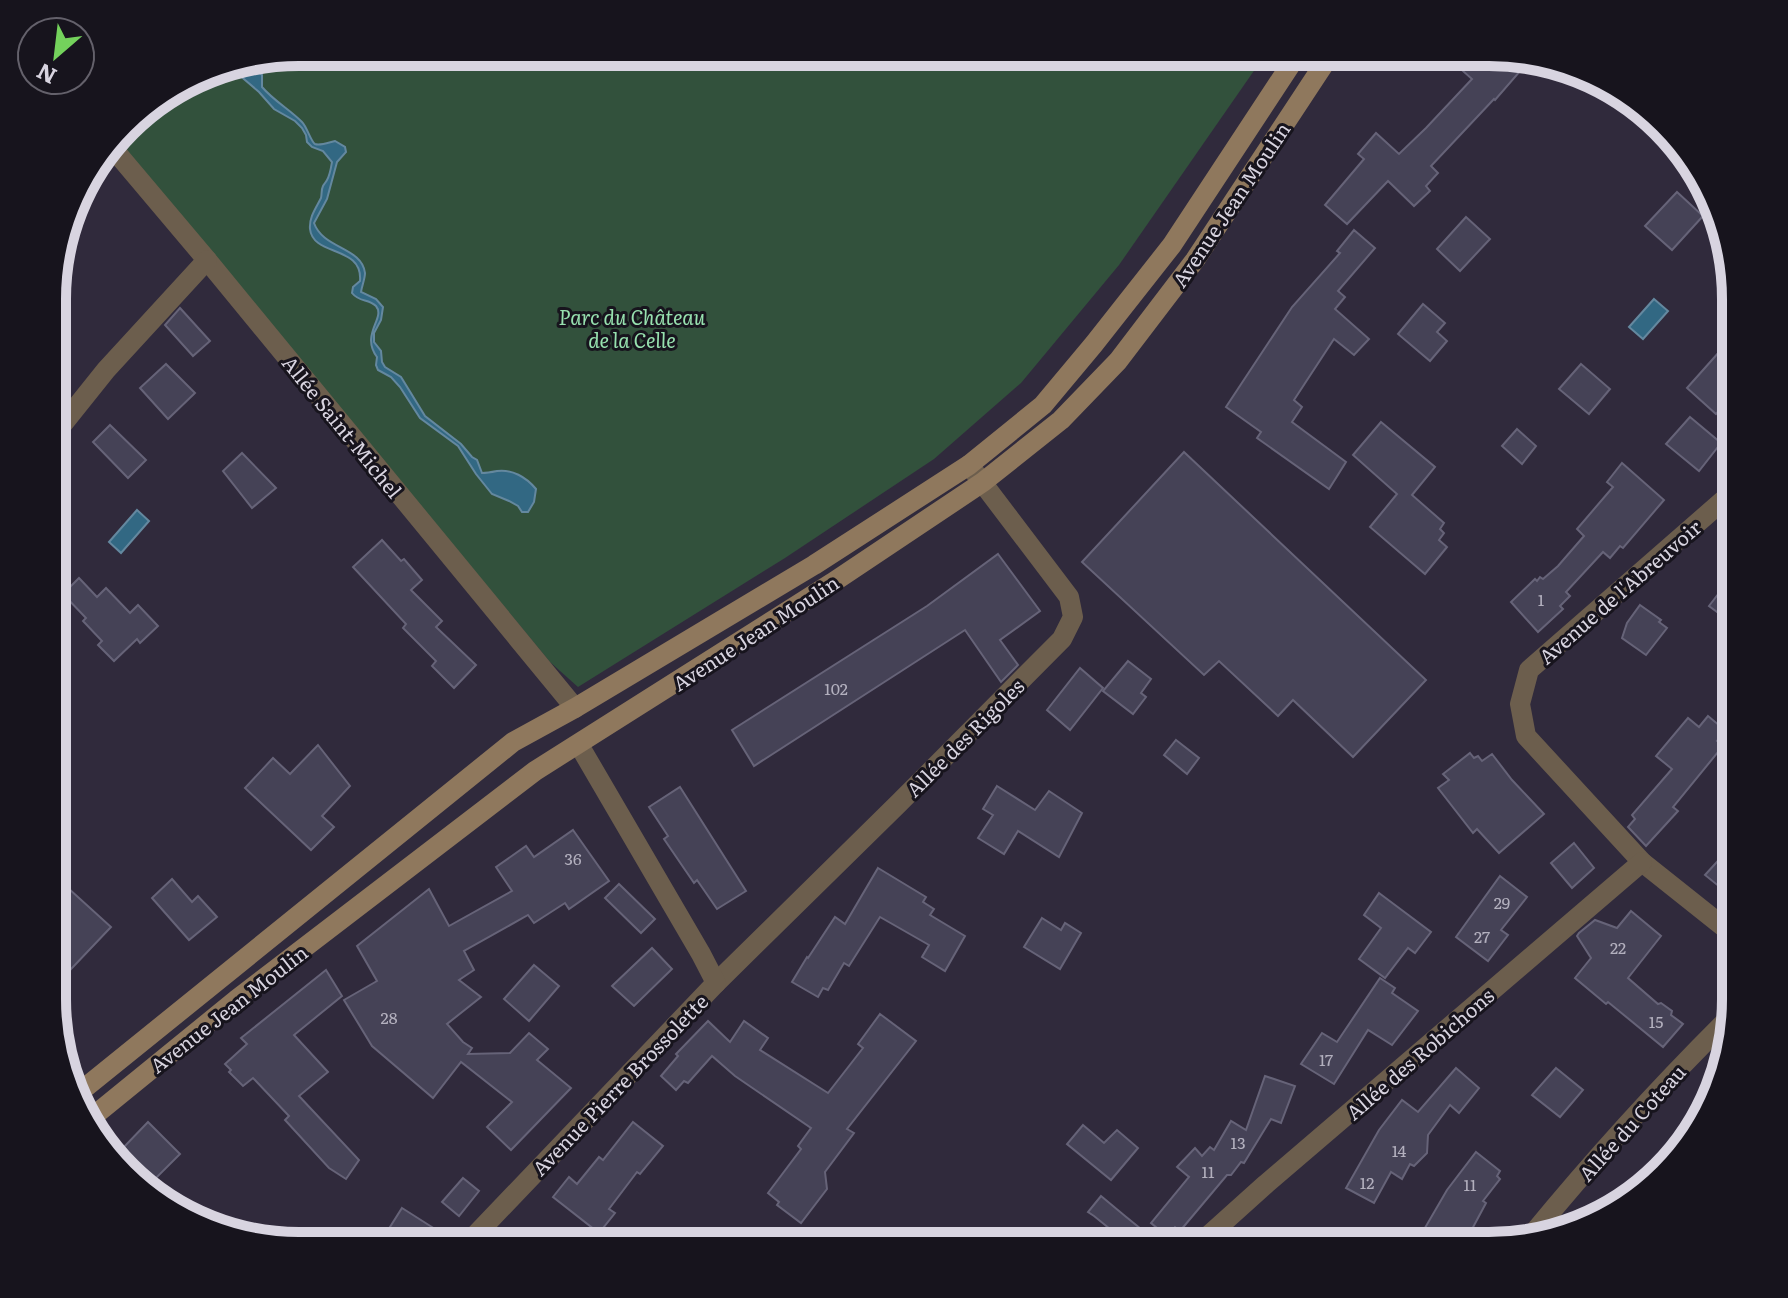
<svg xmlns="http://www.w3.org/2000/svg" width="1788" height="1298" font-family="Literata,serif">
<rect width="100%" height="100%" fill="#302a3c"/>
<!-- green -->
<path fill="#32513c" d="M299,52H1267L1119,265L1021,383L934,459L785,558L578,687L550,662L116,138L137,113L219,65Z"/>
<!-- water -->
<g fill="#326883" stroke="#64889f" stroke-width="2">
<path d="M248,61L262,75V87C274,101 289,109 302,122C307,127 311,142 315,144C320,146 330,142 335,141L345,147L346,152L337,162L327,199L314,223C323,249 362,247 365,273C365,279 362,285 361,292L376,299L383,307L381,320L374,333V342L381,351L382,362L385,367L401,377L425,416L461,444L472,457L477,460L482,473C487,473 492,472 497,471C512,469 526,477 536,489L534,502L528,512H522L518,506L509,501L492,494L476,474L458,446L420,418L400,387L391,377L378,370L376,365L377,357C360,334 386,318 376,306C368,298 360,303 352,293L353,287L360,281C363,245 313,257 310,229C309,217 316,208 321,198C322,194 321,190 323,186C324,184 326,182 327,180C330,175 331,168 332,162L323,151L312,147L307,142L306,135L302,128L295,121L274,109L259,92L238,74L236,63Z"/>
<path d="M1654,299L1668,311L1643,339L1629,327Z"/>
<path d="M137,510L149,521L121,553L109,542Z"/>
</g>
<!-- building -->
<g fill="#454256" stroke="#666378" stroke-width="2">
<path d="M1464,52H1505L1521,56L1527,63L1495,100L1494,99L1431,166L1438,173L1426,186L1430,191L1414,206L1388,181L1347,224L1325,205L1364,159L1358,154L1376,133L1399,154L1426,128L1472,79L1454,63Z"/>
<path d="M1677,192L1703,216L1672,250L1645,226Z"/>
<path d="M1466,217L1490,239L1460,271L1437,249Z"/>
<path d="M1354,230L1375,248L1338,291L1345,297L1335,309L1369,339L1354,355L1334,339L1294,400L1302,407L1292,422L1346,462L1329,489L1257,438L1261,432L1226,407L1292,307L1340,253L1337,251Z"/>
<path d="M1423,304L1445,323L1437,332L1447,341L1430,361L1398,334Z"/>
<path d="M180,308L210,341L193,356L165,325Z"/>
<path d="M1720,351L1736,365V392L1716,414L1687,388Z"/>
<path d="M166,364L195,393L168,419L140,388Z"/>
<path d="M1581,364L1610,389L1589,414L1559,389Z"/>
<path d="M1690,417L1721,443L1699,471L1666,444Z"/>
<path d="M1381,422L1435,467L1412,495L1444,523L1440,529L1444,533L1439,540L1447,547L1425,574L1370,527L1397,494L1353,455Z"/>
<path d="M110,425L146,460L128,478L93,442Z"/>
<path d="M1517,429L1536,446L1522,464L1502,446Z"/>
<path d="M1184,452L1426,680L1353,757L1293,700L1278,716L1219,661L1204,675L1082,562Z"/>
<path d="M242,453L276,488L252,508L223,471Z"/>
<path d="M1622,463L1664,500L1623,548L1620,546L1610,558L1603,552L1566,592L1570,596L1560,606L1563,609L1538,632L1511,602L1535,579L1537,581L1540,577L1543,579L1558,566L1584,536L1577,529L1613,487L1607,482Z"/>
<path d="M382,540L401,561L404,559L422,580L411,590L442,621L436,627L476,665L454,688L432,666L436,661L403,628L406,624L353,567Z"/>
<path d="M998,554L1040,611L1000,640L1018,665L1001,682L965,630L754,766L732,730L927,606Z"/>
<path d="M1736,571V626L1709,606Z"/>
<path d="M79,578L97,597L106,588L130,613L138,605L158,626L140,643L137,639L114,661L98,645L102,641L83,621L86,618L63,594Z"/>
<path d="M1640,605L1661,620L1659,622L1667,628L1646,655L1622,638L1627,623Z"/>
<path d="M1128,661L1151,679L1141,693L1146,697L1133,714L1103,691Z"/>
<path d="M1080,668L1103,688L1070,730L1047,710Z"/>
<path d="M1708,716L1726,731L1717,741L1723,746L1673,807L1678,811L1646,846L1628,827L1635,819L1632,815L1672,769L1656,756L1688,718L1699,727Z"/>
<path d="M1176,740L1199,758L1187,774L1164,755Z"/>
<path d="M318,745L350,786L322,816L334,827L311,850L245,788L273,758L290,774Z"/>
<path d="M1470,753L1474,758L1478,756L1482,761L1492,754L1512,780L1544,814L1499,853L1477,829L1473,833L1438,788L1449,780L1443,774Z"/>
<path d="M997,786L1035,810L1049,791L1082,813L1059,857L1018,831L1004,854L978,838L993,815L983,809Z"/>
<path d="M680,787L746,891L717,909L697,880L694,883L664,839L668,836L649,807Z"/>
<path d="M573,830L609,881L569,909L565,903L534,923L528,915L464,951L474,970L459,980L481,997L447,1024L463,1042L472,1048L468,1054L510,1053L529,1033L548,1049L537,1060L571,1088L511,1150L487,1127L512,1102L461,1062L433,1098L372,1046L344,1000L377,981L357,946L429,889L449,926L512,891L496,867L526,846L534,857Z"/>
<path d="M1736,841V900L1705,875Z"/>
<path d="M1574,843L1594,868L1572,888L1551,863Z"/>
<path d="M878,868L926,897L923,902L934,909L930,915L965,936L945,971L922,957L929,945L880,917L849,966L844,963L828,990L823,988L818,997L792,982L807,957L808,958L835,917L845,924Z"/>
<path d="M1500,876L1527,897L1501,930L1508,935L1488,961L1456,937Z"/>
<path d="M172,879L192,902L198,896L217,917L189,940L152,898Z"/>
<path d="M619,884L655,919L641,933L605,898Z"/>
<path d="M68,888L111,927L54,987V903Z"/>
<path d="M1379,893L1431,932L1415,953L1408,948L1385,978L1359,959L1381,928L1364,915Z"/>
<path d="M1631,911L1661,936L1628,978L1658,1004L1661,1003L1672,1011L1671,1015L1683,1024L1663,1047L1608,1002L1606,1004L1575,978L1591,958L1577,936L1579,933L1595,920L1617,928Z"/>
<path d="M1042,918L1061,930L1065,923L1081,933L1060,969L1024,947Z"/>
<path d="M652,948L672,969L634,1006L612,986Z"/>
<path d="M534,965L559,986L529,1021L504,999Z"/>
<path d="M326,970L342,996L294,1035L328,1072L299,1096L359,1160L346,1179L329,1168L285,1120L289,1116L253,1078L243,1086L229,1072L231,1070L225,1064L247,1044L241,1038Z"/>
<path d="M1380,978L1395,988L1392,993L1418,1011L1392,1045L1368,1030L1334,1084L1301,1064L1322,1033L1337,1042Z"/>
<path d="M880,1014L916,1041L847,1129L854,1133L825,1172L827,1189L801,1223L777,1205L779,1202L768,1193L801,1149L798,1146L811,1128L735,1076L712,1056L688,1083L684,1081L676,1090L661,1076L678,1056L676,1054L708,1021L730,1042L744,1021L768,1038L760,1050L828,1093L863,1048L858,1044Z"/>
<path d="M1456,1068L1479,1088L1459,1113L1450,1105L1428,1135L1427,1153L1414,1166L1410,1164L1402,1179L1391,1172L1374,1203L1346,1188L1379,1130L1402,1100L1418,1112Z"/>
<path d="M1556,1068L1583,1090L1560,1117L1532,1095Z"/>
<path d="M1265,1076L1295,1086L1281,1123L1271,1119L1244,1163L1241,1162L1231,1175H1227L1180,1231L1175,1227L1167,1236L1151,1223L1189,1177L1177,1167L1195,1148L1202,1156L1210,1147L1214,1150L1231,1121L1246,1130Z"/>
<path d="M148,1122L180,1154L155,1179L144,1170L135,1179L117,1159L123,1153L120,1151Z"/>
<path d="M633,1122L663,1146L640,1174L637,1172L609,1209L615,1213L599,1233L553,1197L569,1177L577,1184L599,1157L603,1160Z"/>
<path d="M1083,1125L1104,1143L1117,1130L1138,1148L1111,1180L1067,1144Z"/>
<path d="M1476,1152L1500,1171L1497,1176L1500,1179L1483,1201L1486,1203L1463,1246H1450L1422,1233L1447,1190Z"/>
<path d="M463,1178L479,1191L459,1216L442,1202Z"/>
<path d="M1101,1196L1125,1216L1162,1246H1131L1094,1216L1088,1212Z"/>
<path d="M402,1208L435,1229L425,1246H378Z"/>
</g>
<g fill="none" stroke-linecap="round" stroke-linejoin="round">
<!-- street -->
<g stroke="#6c5e4d" stroke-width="20">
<path d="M110,145L207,260L575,708"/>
<path d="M54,435L106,370L207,260"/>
<path d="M1735,490L1529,670L1520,704L1526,736L1642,862L1735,936"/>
<path d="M716,983L899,803L1062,639L1073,617L1069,597L969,465"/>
<path d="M1531,1236C1595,1158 1663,1083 1735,1012"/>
<path d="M465,1246L716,983L701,954L579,745"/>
<path d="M1197,1246L1266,1184L1642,862"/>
</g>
<!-- secondary -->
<g stroke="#8f785d" stroke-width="20">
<path d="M76,1095L513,742L575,708L814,565L969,465L1043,405L1094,344L1172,245L1299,52"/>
<path d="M85,1123L236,1000L535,771L832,583L983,482L1061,420L1118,361L1195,260L1332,52"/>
</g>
</g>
<g text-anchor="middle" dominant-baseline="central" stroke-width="6" stroke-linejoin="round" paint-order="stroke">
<!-- number labels -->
<g font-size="16" fill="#b3b0be">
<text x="1541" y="599">1</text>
<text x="836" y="688">102</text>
<text x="573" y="858">36</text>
<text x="1502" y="902">29</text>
<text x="1482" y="936">27</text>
<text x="1618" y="947">22</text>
<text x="389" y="1017">28</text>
<text x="1656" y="1021">15</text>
<text x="1326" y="1059">17</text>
<text x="1238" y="1142">13</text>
<text x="1399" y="1150">14</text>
<text x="1208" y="1171">11</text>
<text x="1367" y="1182">12</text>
<text x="1470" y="1184">11</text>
</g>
<!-- street labels -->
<g font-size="20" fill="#d8d4e0" stroke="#17141d">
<text transform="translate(1230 204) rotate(-56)">Avenue Jean Moulin</text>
<text transform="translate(343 426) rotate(51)">Allée Saint-Michel</text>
<text transform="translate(1619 591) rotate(-41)">Avenue de l'Abreuvoir</text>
<text transform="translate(755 632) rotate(-33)">Avenue Jean Moulin</text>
<text transform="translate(964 737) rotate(-45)">Allée des Rigoles</text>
<text transform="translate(228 1008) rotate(-38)">Avenue Jean Moulin</text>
<text transform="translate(1419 1053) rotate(-41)">Allée des Robichons</text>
<text transform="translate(619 1084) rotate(-46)">Avenue Pierre Brossolette</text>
<text transform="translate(1631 1122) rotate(-48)">Allée du Coteau</text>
</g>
<!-- park labels -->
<g font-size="20" font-style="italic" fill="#97e1af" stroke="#17141d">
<text x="632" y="316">Parc du Château<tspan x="632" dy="23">de la Celle</tspan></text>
</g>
</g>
<!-- crop -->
<path d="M0 0H1788V1298H0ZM299 66H1489A233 233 0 0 1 1722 299V999A233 233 0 0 1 1489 1232H299A233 233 0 0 1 66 999V299A233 233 0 0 1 299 66Z" fill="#17141d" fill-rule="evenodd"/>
<path fill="none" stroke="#d8d4e0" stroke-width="10" d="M299 66H1489A233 233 0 0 1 1722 299V999A233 233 0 0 1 1489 1232H299A233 233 0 0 1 66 999V299A233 233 0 0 1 299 66Z"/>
<!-- north arrow -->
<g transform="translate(56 56) rotate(208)"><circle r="38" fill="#17141d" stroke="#64616b" stroke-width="2"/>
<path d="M0-6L14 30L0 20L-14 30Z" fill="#74d25c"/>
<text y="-12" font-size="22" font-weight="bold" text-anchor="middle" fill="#d8d4e0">N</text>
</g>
</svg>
